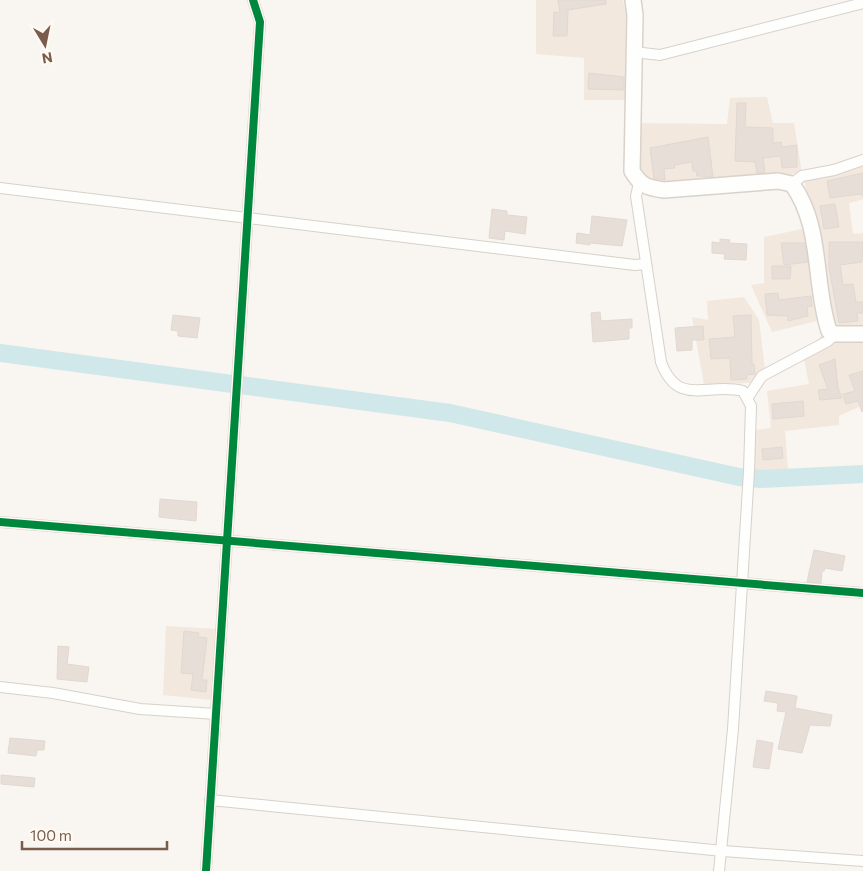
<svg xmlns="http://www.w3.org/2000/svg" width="863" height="871" font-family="Commissioner,sans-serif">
<rect width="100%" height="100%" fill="#f9f5f0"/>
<!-- residential -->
<g fill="#f2e8de">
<path d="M536,0H623L626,13L625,100H584V58L536,54Z"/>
<path d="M767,97L773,123H794L802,173L830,167L863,156V199L849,203L853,234L863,233V405L839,416V425L785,431L788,470L753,474L755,430L771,428L767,391L809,384L802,350L817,341L825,331L821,320L772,332L751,285L764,283V237L816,226L802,173L699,185L654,184L642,176L638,163L637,123L727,124L730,98Z"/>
<path d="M744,297L759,320L765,369L749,383L704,385L692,317L708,320L707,301Z"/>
<path d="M166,626L217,629L212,700L163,695Z"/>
</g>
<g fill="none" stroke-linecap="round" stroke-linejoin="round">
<!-- river -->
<path stroke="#d0e8ea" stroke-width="18" d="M0,353L450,413L739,477L761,479L863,474"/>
</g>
<!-- building -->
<g fill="#e6ded7" stroke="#e2d8d2">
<path d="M558,0H606V4L568,10L567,36H553L554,12L560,13Z"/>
<path d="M589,73L624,77V90L588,89Z"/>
<path d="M737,103H746L745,127L773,128V143L781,142L782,147L797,145V167L782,168L781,156L763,158L765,173H757L755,162L735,161Z"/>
<path d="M708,137L713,177L697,176L696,171H693L692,162L674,165L675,168L664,169L665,180L654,179L650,148Z"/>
<path d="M863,173V196L860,194L830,198L827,181Z"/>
<path d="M835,204L839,227L824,229L820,206Z"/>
<path d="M492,209L507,211V215L527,217L525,234L505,231L504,240L489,238Z"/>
<path d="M592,216L627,220L622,246L590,243V245L576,243L577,233L590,235Z"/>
<path d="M720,239L730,240L729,243L747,244L746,260L724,259L725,254L712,253V242L720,243Z"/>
<path d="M829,242H863L862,262L840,265L843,285L853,284L856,302H863V313H857L858,321L839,323L829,267Z"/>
<path d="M781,243H805L808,262L784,265Z"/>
<path d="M772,266H791L790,279H772Z"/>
<path d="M778,293L779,300L811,296L812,306L807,307L808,316L788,321V316L767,315L765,294Z"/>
<path d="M600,312L601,321L632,319V328H629V339L593,342L591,313Z"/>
<path d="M173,315L200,318L197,338L178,336V331L171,330Z"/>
<path d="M751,315L752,364H754L755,374L747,375V379L731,380L730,358L711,359L709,339L735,337L733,316Z"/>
<path d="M703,326L704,340H692V350L677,351L675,328Z"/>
<path d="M835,359L838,388L842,398L820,400L818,390L828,389L819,365Z"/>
<path d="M863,371V411L862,412L858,401L846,404L843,394L855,391L849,375Z"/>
<path d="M803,401L804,416L773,419L772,404Z"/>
<path d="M782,447L783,458L763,460L762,449Z"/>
<path d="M160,499L197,502L196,521L159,517Z"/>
<path d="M814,550L845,556L842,571L825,568L824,571H822L821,583L807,582Z"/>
<path d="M184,631L199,633L198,637L207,638L202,680H207L206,692L191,690L193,674L181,673Z"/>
<path d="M58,646L69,647L67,664L89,667L87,682L57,679Z"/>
<path d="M766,691L797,696L795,708L832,715L830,726L810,725L802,753L778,749L786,712L777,711L778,703L764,701Z"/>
<path d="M10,738L45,741L44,750H37L36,756L8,753Z"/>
<path d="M757,740L773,743L769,769L753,767Z"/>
<path d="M1,775L35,778L34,787L1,784Z"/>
</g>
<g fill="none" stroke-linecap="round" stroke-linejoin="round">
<defs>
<g id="street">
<path d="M634,52L660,55L863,3"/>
<path d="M639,183L636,196L661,362C678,408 707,382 743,391L751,406L749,471L733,729L719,871"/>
<path d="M792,184L802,176L834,170L863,160"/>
<path d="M0,188L635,265L646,264"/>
<path d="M748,397L762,376L828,341L835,334"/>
<path d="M0,522L863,593"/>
<path d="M0,687L53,693L140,709L216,714"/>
<path d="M210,800L723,851L863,861"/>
<path d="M206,871L260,22L253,0"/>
</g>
<path id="secondary" d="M633,0L635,15L632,171C640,185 647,188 664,190L778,181L792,184C823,227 813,282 829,331L835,334H863"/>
</defs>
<!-- street casing -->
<use href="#street" stroke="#d7d1cb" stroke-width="12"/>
<!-- secondary casing -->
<use href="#secondary" stroke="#d9d2cb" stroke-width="18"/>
<!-- street -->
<use href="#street" stroke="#fefefd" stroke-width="10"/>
<!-- secondary -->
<use href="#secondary" stroke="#fefefd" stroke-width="15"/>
<defs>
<g id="cycleway">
<path d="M0,522L863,593"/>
<path d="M206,871L260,22L253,0"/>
</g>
</defs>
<!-- cycleway casing -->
<use href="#cycleway" stroke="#fffaf3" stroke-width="11"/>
<!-- cycleway -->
<use href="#cycleway" stroke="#00873e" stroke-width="8"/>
</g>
<!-- north arrow -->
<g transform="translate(45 45) rotate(170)" stroke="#fffaf3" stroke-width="4" paint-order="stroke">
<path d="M0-4L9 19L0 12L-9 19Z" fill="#7a5c4d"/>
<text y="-8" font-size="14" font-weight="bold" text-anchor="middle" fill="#7a5c4d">N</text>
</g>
<!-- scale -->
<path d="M22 841v8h145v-8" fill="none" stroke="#7a5c4d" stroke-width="2.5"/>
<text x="30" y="841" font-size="15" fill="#7a5c4d" stroke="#fffaf3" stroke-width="4" paint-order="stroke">100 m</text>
</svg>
